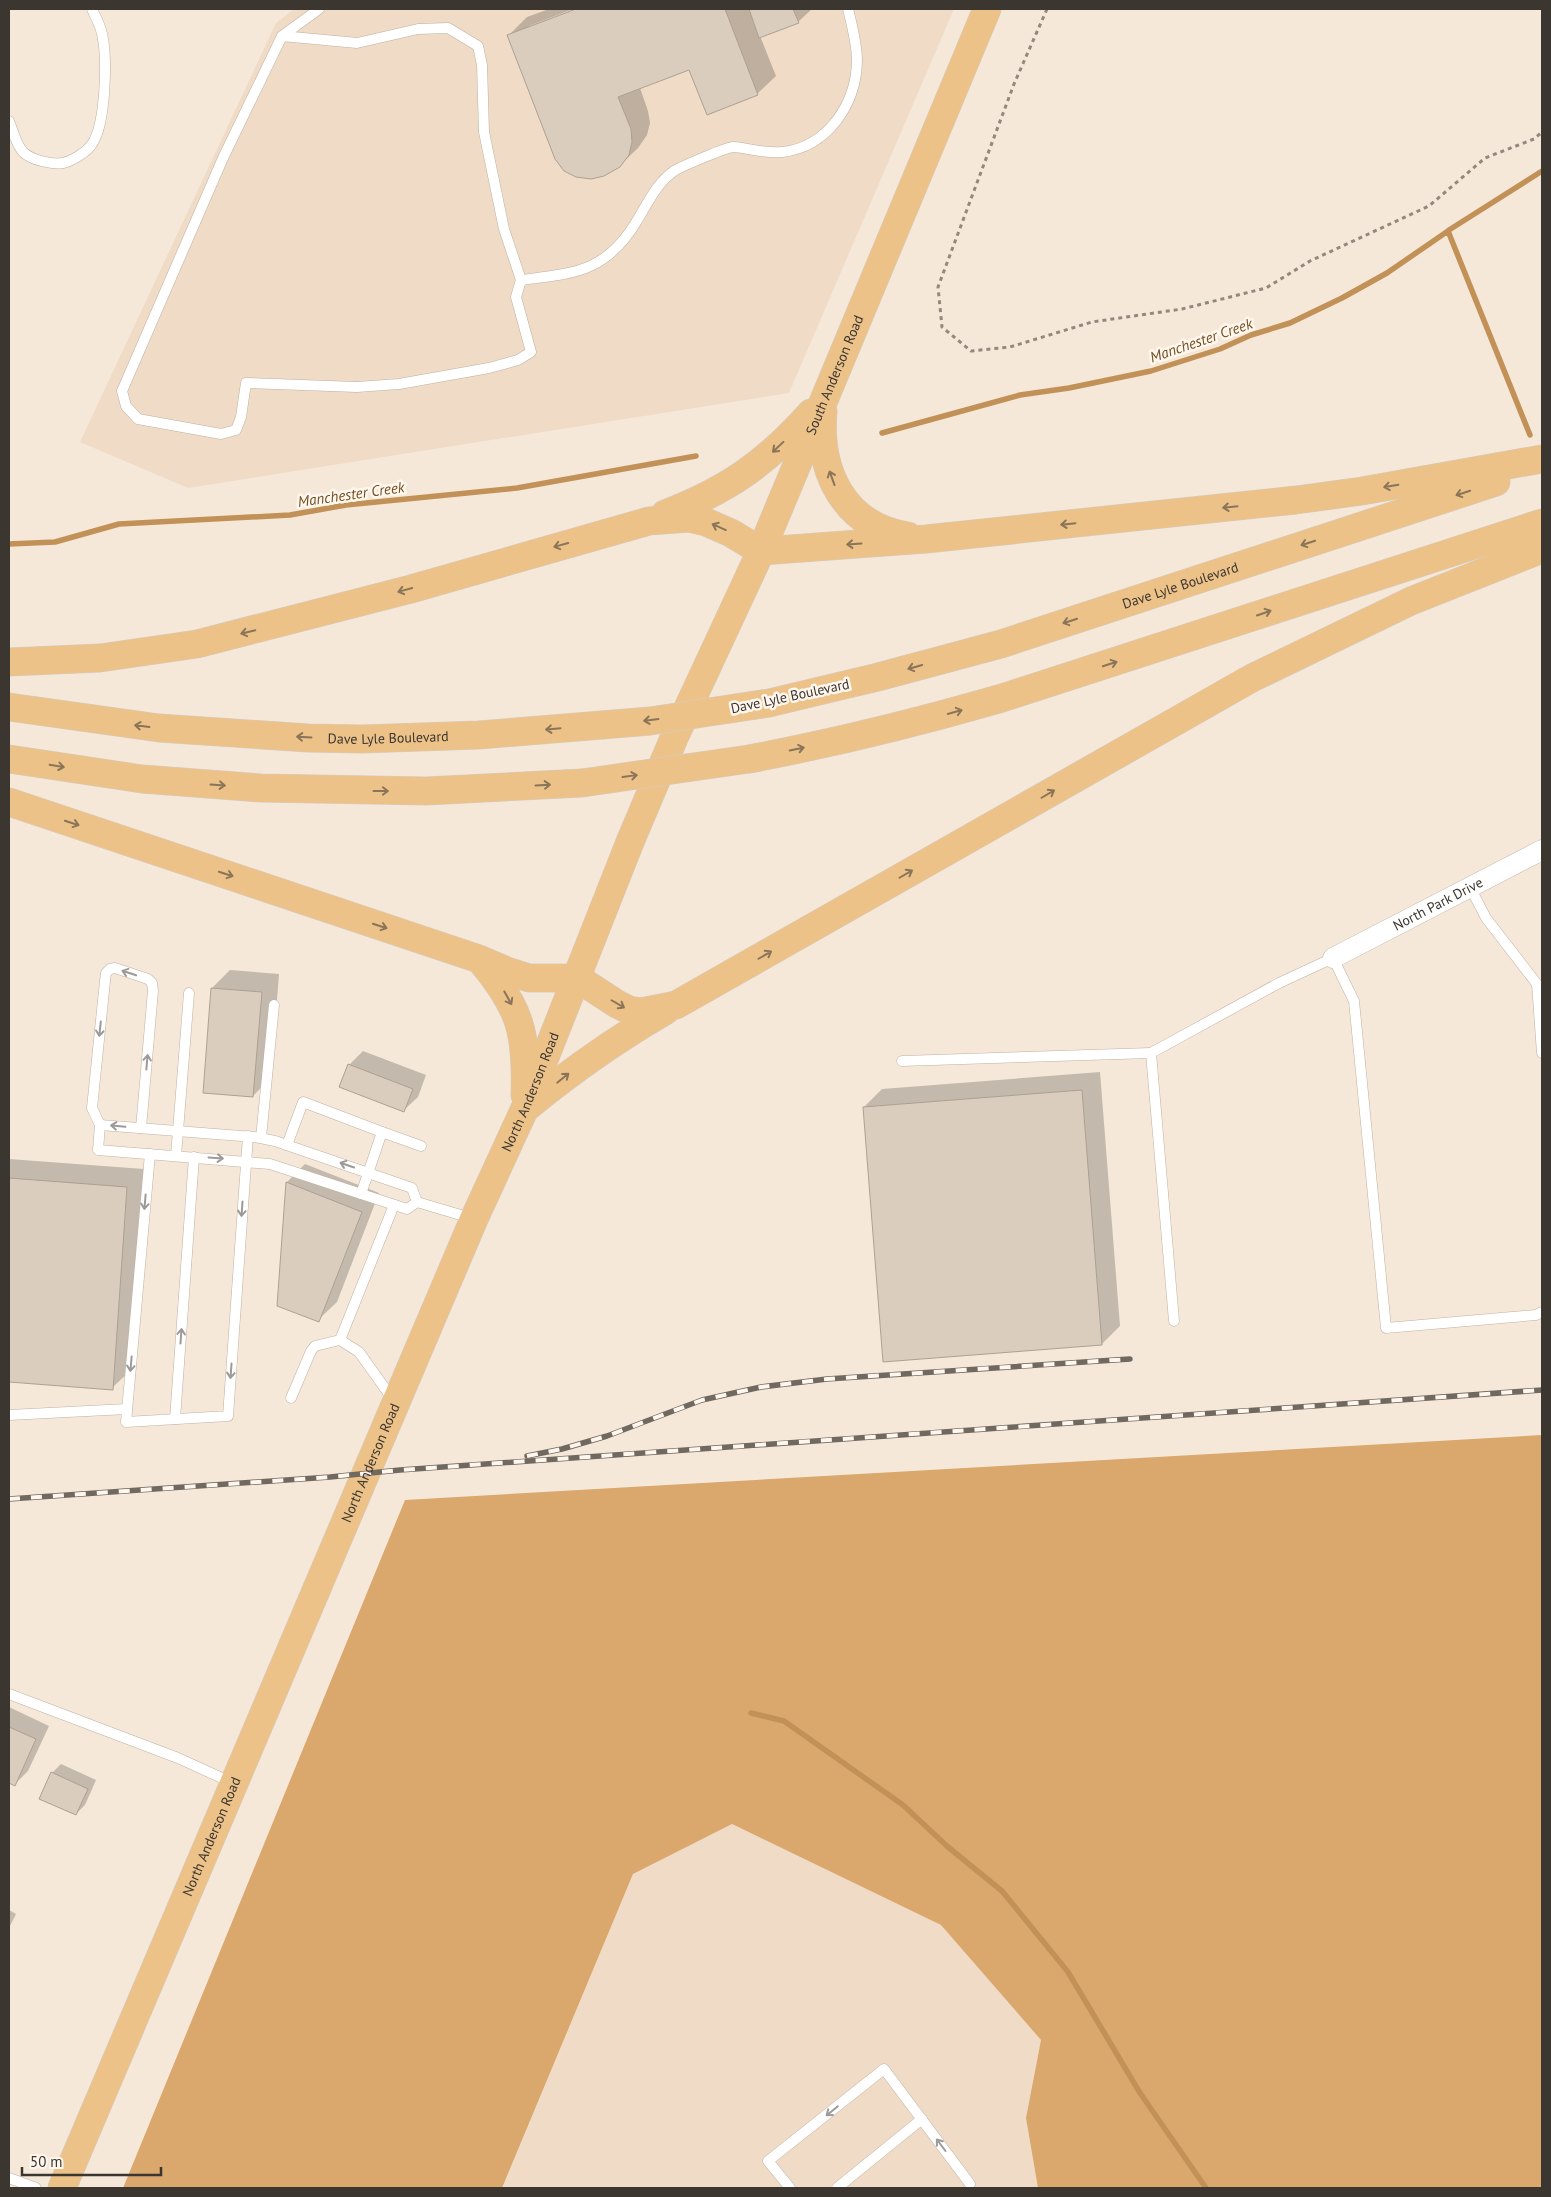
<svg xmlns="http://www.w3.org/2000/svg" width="1551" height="2197" font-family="'PT Sans',sans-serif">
<rect width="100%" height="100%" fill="#f6e8d9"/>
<!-- built -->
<g fill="#efdbc6">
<path d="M294,9H954L789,393L188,488L80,442L276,23Z"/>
<path d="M732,1824L941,1925L1041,2040L1026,2118L1038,2188H502L633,1874Z"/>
</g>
<!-- forest -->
<path fill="#daa76d" d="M1542,1435V2188H1038L1026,2118L1041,2040L941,1925L732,1824L633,1874L502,2188H123L405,1500Z"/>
<!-- shadow -->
<g fill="#0003">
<path d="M549,9H573L529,26V28L580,9H812L798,22L760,36L776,76L757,94L690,68L640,88L648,111L650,123L647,135L638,148L619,166L508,36L527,17Z"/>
<path d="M230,970L279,974L271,1078L253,1096L212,988Z"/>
<path d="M363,1051L426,1075L418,1097L404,1110L349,1065Z"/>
<path d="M1100,1072L1120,1326L1102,1344L864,1107L882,1089Z"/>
<path d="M9,1159L144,1169L131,1370L112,1388L9,1381Z"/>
<path d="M305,1164L379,1193L337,1302L318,1320L279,1305L287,1182Z"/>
<path d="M9,1707L49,1726L28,1771L15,1784L9,1782Z"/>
<path d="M61,1764L96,1780L85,1805L76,1814L52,1773Z"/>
<path d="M9,1910L16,1914L9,1928Z"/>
</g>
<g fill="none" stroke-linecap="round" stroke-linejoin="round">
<!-- stream -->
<g stroke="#c29157" stroke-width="5.5">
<path d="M1449,230L1542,171"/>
<path d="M882,433L1020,395L1069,388L1151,371L1220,349L1251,335L1290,323L1342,298L1387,273L1448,231L1530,435"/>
<path d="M9,544L55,542L119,524L290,515L346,505L517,488L696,456"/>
<path d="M751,1713L784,1721L903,1805L948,1847L1002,1891L1068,1972L1140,2093L1206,2188"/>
</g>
</g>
<!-- building -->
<g fill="#dbcdbe" stroke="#ada092">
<path d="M576,9H725L758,95L707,115L689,70L618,97L631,129L632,142L629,155L620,167L604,176L591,179L576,177L564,171L555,159L507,35Z"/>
<path d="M749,9H793L799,23L759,38Z"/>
<path d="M211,988L262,992L253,1097L203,1093Z"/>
<path d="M348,1064L413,1089L404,1112L339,1087Z"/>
<path d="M1082,1090L1102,1345L883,1362L863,1107Z"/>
<path d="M9,1178L127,1187L113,1390L9,1382Z"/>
<path d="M286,1182L362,1212L319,1322L277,1306Z"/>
<path d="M9,1727L36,1739L15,1786L9,1783Z"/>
<path d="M51,1772L88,1789L76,1815L39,1799Z"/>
</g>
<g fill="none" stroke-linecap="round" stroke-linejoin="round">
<defs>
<g id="lane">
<path d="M448,28L478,46L482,65L484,132L504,229L521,280L516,297L531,352L518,360L489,368L399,384L357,387L246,383L241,417L236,430L221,434L138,419L126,406L122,391L223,158L282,36L357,43L418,29Z"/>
<path d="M282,36L319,9"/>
<path d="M9,121C13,131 16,144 23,152C31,160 53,165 63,163C72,161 87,152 92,144C106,124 108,54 101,30C99,23 95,16 92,9"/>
<path d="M521,280C576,273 607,272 638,219C649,201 656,184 674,171C680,167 727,147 733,147C749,148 766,154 782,152C828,147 856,104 857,61C857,44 852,25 848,9"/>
<path d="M1470,887L1486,918L1537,984L1542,1053"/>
<path d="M902,1061L1151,1053"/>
<path d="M100,1125L254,1137L275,1141L412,1188L417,1202"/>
<path d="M141,1128L153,991L152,983L148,979L115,968L110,969L106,973L105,981L92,1108L100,1125L98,1150L270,1164L407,1209L417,1202"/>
<path d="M382,1132L421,1146"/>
<path d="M261,1138L274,1005"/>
<path d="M287,1145L303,1102L382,1132L361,1194"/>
<path d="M150,1154L126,1422L228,1416L248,1136"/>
<path d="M176,1156L189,993"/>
<path d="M417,1202L474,1219"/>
<path d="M1174,1321L1151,1053L1279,983L1333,958L1354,1001L1386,1328L1536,1315L1542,1312"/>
<path d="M291,1398L311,1351L315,1346L340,1340"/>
<path d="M394,1401L359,1352L340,1340L394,1205"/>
<path d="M9,1415L127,1409"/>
<path d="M175,1419L194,1157"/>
<path d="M9,1694L178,1758L233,1783"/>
<path d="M9,2178L36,2188"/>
<path d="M790,2188L768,2161L884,2069L970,2184"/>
<path d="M837,2188L922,2119"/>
</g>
<g id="street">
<path id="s1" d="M1333,958L1542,850"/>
</g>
<g id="primary">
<path d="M823,411C818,471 843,526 908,536"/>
<path d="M665,514C728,490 766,463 811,413"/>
<path d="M9,662L100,658L197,644L411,589L649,521L689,518L706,522L731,533L761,551L926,539L1296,500L1362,491L1542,459"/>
<path id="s2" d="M769,703L878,677L1001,644L1496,482"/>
<path id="s3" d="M9,707L159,728L308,738L362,739L479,735L602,725"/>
<path d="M9,759L142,779L261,788L426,791L582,783"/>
<path d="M749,759C834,743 919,722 1002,698L1542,523"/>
<path d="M9,802L479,959L507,971L529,978H577L617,1004L629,1010L641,1012L676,1005L1252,678L1411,601L1542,549"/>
<path d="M482,962C521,1009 527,1034 525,1095"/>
<path d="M526,1108C571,1071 615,1040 665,1011"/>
<path id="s4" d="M62,2188L474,1219L525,1108L630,842L674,738L761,551L987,9"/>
</g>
</defs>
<!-- lane casing -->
<use href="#lane" stroke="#beb1a2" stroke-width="11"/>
<!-- street casing -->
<use href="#street" stroke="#beb1a2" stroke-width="21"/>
<!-- primary casing -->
<use href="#primary" stroke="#d0cfcd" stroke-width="29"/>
<!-- path -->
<path stroke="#91887e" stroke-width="3" stroke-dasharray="4 4" stroke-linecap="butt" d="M1047,9L1014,84L938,287L942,327L971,351L1010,347L1092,322L1182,309L1266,288L1310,261L1429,206L1485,158L1534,139L1542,132"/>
<!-- lane -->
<use href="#lane" stroke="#fff" stroke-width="10"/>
<!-- street -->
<use href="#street" stroke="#fff" stroke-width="20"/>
<!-- primary -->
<use href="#primary" stroke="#edc289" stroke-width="28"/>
<defs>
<g id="rail">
<path d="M527,1456L562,1449L607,1436L702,1400L761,1387L827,1379L1130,1359"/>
<path d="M9,1499L330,1477L400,1470L1542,1390"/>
</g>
</defs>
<!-- rail casing -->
<use href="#rail" stroke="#706960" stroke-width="5.5"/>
<!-- rail -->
<use href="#rail" stroke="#fff7ed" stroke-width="4" stroke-dasharray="11" stroke-linecap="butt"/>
<defs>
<g id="primary-bridge">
<path d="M602,725L650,721L769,703"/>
<path d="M582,783L749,759"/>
</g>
</defs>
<!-- primary-bridge casing -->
<use href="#primary-bridge" stroke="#d0cfcd" stroke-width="29" stroke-linecap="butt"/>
<!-- primary-bridge -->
<use href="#primary-bridge" stroke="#edc289" stroke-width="28"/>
</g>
<!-- one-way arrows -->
<defs><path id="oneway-shaft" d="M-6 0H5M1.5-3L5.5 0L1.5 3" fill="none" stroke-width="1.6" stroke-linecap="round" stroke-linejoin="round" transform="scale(1.25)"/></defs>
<g stroke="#8b7558">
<use href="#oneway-shaft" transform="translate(778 447) rotate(137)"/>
<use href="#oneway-shaft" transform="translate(832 478) rotate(-110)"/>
<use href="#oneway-shaft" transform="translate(1391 486) rotate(170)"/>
<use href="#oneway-shaft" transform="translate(1463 493) rotate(162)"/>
<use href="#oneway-shaft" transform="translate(1230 507) rotate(174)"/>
<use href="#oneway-shaft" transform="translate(1068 524) rotate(174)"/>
<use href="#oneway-shaft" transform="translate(719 527) rotate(-156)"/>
<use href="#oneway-shaft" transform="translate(1308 543) rotate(162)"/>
<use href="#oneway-shaft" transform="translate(854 544) rotate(176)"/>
<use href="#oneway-shaft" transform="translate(561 545) rotate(165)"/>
<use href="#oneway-shaft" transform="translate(405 590) rotate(165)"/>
<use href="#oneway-shaft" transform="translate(1264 613) rotate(-19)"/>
<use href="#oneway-shaft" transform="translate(1070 621) rotate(162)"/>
<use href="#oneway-shaft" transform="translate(248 632) rotate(166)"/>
<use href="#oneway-shaft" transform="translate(1110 664) rotate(-18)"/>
<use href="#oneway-shaft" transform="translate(915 667) rotate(164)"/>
<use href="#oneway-shaft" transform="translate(955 712) rotate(-16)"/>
<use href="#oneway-shaft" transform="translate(651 720) rotate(173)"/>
<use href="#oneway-shaft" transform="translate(142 726) rotate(-173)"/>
<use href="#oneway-shaft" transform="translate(553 729) rotate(175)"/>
<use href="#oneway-shaft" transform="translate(304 737) rotate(-177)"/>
<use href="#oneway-shaft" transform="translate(797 749) rotate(-12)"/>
<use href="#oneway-shaft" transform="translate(57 766) rotate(9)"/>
<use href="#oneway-shaft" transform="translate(630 776) rotate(-8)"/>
<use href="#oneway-shaft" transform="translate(218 785) rotate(4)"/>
<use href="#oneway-shaft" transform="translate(543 785) rotate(-3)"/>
<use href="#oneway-shaft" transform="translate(381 791)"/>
<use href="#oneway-shaft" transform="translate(1048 794) rotate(-30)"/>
<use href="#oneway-shaft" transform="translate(72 823) rotate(18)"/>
<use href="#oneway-shaft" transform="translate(226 874) rotate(18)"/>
<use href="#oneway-shaft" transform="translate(906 874) rotate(-30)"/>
<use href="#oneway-shaft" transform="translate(380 926) rotate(18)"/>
<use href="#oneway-shaft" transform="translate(765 955) rotate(-30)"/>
<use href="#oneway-shaft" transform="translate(508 998) rotate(61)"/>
<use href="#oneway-shaft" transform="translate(618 1004) rotate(30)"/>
<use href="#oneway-shaft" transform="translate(563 1078) rotate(-39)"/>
</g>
<g stroke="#9d9a98">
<use href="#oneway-shaft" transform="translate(129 973) rotate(-162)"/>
<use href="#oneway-shaft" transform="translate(100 1029) rotate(96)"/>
<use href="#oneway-shaft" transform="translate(147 1062) rotate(-85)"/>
<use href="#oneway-shaft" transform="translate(118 1126) rotate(-175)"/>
<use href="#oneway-shaft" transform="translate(216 1158) rotate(4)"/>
<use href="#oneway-shaft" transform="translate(347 1165) rotate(-161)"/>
<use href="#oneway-shaft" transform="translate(145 1202) rotate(95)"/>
<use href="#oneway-shaft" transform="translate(242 1209) rotate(94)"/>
<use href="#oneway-shaft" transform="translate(181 1336) rotate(-86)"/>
<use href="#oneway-shaft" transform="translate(131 1364) rotate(95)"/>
<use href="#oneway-shaft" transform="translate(231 1371) rotate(94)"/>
<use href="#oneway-shaft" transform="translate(832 2111) rotate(141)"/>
<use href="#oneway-shaft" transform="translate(941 2145) rotate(-127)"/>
</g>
<g text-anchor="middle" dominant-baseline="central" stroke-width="5" stroke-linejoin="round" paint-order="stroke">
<!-- street labels -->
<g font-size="14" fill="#3b3630" stroke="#fff7ed">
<text stroke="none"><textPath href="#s4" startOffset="1971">South Anderson Road</textPath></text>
<text stroke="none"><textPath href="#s2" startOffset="428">Dave Lyle Boulevard</textPath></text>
<text transform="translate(790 696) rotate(-12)">Dave Lyle Boulevard</text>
<text stroke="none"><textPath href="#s3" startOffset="381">Dave Lyle Boulevard</textPath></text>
<text stroke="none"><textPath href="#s1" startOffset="118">North Park Drive</textPath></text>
<text stroke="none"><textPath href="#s4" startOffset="1192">North Anderson Road</textPath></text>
<text stroke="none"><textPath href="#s4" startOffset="788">North Anderson Road</textPath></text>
<text stroke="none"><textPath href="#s4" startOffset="382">North Anderson Road</textPath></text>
</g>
<!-- water labels -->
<g font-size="15" font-style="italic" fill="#724f23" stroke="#fff7ed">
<text transform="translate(1201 340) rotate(-19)">Manchester Creek</text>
<text transform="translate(351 494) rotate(-8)">Manchester Creek</text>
</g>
</g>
<!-- border -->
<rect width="1551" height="2197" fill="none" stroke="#3b3630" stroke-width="20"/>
<!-- scale -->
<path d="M22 2167v8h139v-8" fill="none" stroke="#3b3630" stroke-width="2.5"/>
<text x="30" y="2167" font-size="15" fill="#3b3630" stroke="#fff7ed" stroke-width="4" paint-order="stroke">50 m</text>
</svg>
